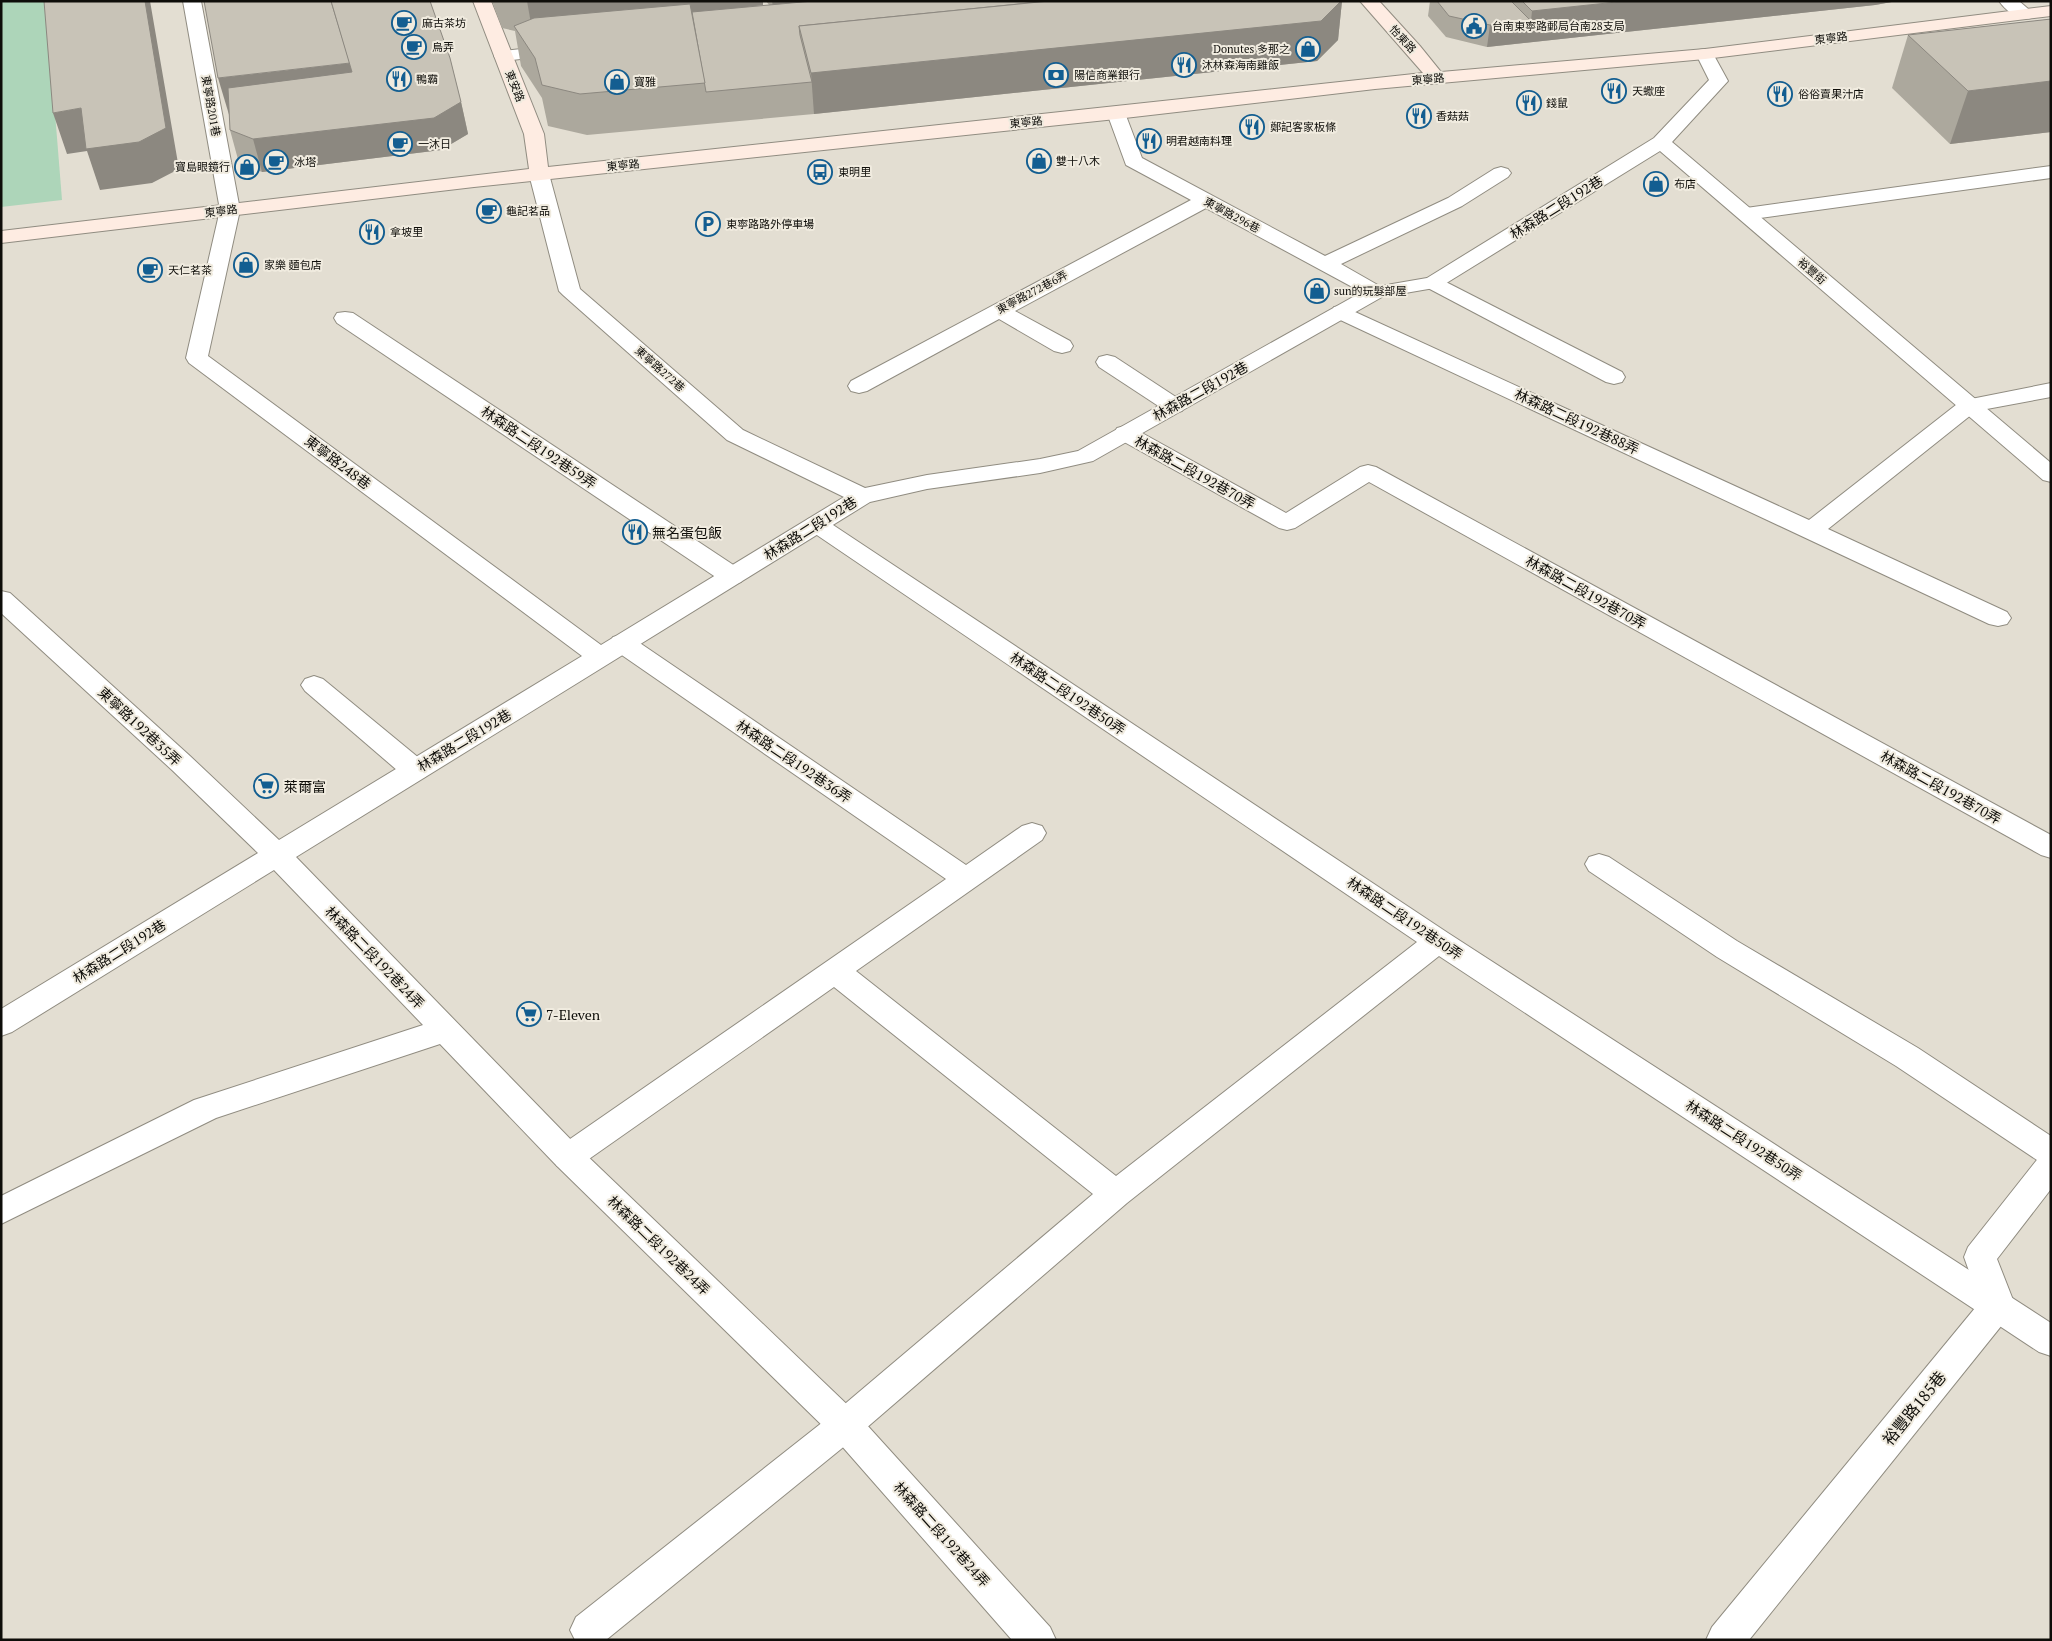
<svg xmlns="http://www.w3.org/2000/svg" width="2052" height="1641" font-family="'PT Serif','Noto Sans TC',serif">
<rect width="100%" height="100%" fill="#e3ded2"/>
<!-- green -->
<path fill="#add5b9" d="M1,1H46L62,200L1,207Z"/>
<g fill="none" stroke-linecap="round" stroke-linejoin="round">
<defs>
<g id="lane">
<path d="M1116,107L1123,109L1125,113L1142,158L1325,256L1448,198L1494,169L1501,167L1508,169L1511,173L1508,177L1462,206L1341,264L1383,288L1387,292L1383,296L1376,298L1369,296L1206,208L1015,311L1070,341L1073,346L1070,351L1062,353L1054,351L999,319L867,391L859,393L851,391L848,386L851,381L1191,200L1126,165L1107,113L1109,109Z"/>
<path d="M2051,166V178L1746,220L1739,218L1736,214L1739,210L1746,208Z"/>
<path d="M1433,277L1440,279L1622,372L1625,377L1622,382L1614,384L1606,382L1426,287L1422,283L1426,279Z"/>
<path d="M1342,306L1809,520L1961,401L2051,383V397L1976,411L1828,529L2007,612L2011,618L2007,624L1998,626L1989,624L1334,317L1331,312L1334,307Z"/>
<path d="M345,312L353,313L741,570L744,576L741,582L732,584L723,582L337,323L334,318L337,313Z"/>
<path d="M1107,355L1115,357L1182,401L1185,406L1182,411L1174,413L1166,411L1099,367L1096,362L1099,357Z"/>
<path d="M1125,426L1133,428L1286,513L1360,467L1368,465L1376,467L2051,835V858L2041,855L1369,482L1295,528L1287,530L1279,528L1117,438L1114,433L1117,428Z"/>
<path d="M816,517L824,519L1448,933L2051,1323V1356L2039,1352L1439,956L1127,1203L857,1436L606,1640H575L570,1630L576,1617L833,1414L1093,1194L834,987L579,1166L568,1170L557,1166L552,1157L557,1148L946,879L613,649L609,643L613,637L622,635L631,637L966,865L1022,826L1032,823L1042,826L1046,833L1042,840L856,971L1116,1176L1417,942L808,529L804,524L808,519Z"/>
<path d="M314,676L323,679L425,763L428,770L425,777L415,779L405,777L305,691L301,685L305,679Z"/>
<path d="M1599,854L1609,857L1737,941L1918,1048L2051,1136V1166L2040,1162L1896,1066L1717,957L1589,871L1585,864L1589,857Z"/>
</g>
<g id="street">
<path d="M183,1H201L240,210L208,356L601,645L844,497L727,440L563,295L559,291L529,174L532,170L539,168L546,170L549,174L580,289L743,430L865,488L927,475L1040,459L1078,451L1369,288L1427,278L1654,138L1709,80L1696,54L1699,50L1705,49L1711,50L1728,81L1672,142L2051,463V482L2043,480L1660,151L1440,287L1382,297L1093,461L1040,473L927,489L870,502L296,857L579,1148L857,1414L1050,1627L1056,1640H1012L833,1436L557,1166L440,1044L216,1118L1,1224V1196L194,1100L423,1025L274,870L12,1032L1,1036V1009L258,853L172,770L1,613V591L10,593L190,756L279,840L582,656L189,363L186,358L220,210Z"/>
<path d="M1999,1H2019L2034,14L2031,18C2019,21 2006,11 1999,1Z"/>
<path d="M556,45L562,46L565,50L562,54L503,61L497,60L494,56L497,52L503,51Z"/>
<path d="M2051,1152V1189L1997,1259L2015,1305L2010,1315L1749,1640H1706L1712,1627L1980,1302L1964,1257L1968,1247L2040,1156Z"/>
</g>
<path id="secondary" d="M473,1H491L544,134L548,167L1423,73L1360,1H1379L1420,46L1441,72L1705,49L2051,6V16L1705,59L1375,89L1116,119L474,187L1,243V231L529,169L524,134Z"/>
</defs>
<!-- lane casing -->
<use href="#lane" stroke="#908c81" stroke-width="2"/>
<!-- street casing -->
<use href="#street" stroke="#908c81" stroke-width="2"/>
<!-- secondary casing -->
<use href="#secondary" stroke="#908c81" stroke-width="2"/>
<!-- lane -->
<use href="#lane" fill="#fff" fill-rule="evenodd"/>
<!-- street -->
<use href="#street" fill="#fff" fill-rule="evenodd"/>
<!-- secondary -->
<use href="#secondary" fill="#feece2" fill-rule="evenodd"/>
</g>
<!-- wall -->
<g fill="#aca89d">
<path d="M492,1H763V5L748,7L769,5L766,1H1342L1338,40L1317,61L814,114L587,135L548,126L542,98L521,66L515,31L502,28Z"/>
<path d="M1430,1H1897L1875,5L1487,47L1446,37L1428,16Z"/>
<path d="M2051,19V132L1950,144L1892,88L1908,35Z"/>
<path d="M461,102L468,134L441,150L262,172L239,163L230,130Z"/>
</g>
<!-- shaded-wall -->
<g fill="#8c8880">
<path d="M145,1H150L179,169L152,183L100,190L87,151L67,154L53,113L81,108Z"/>
<path d="M527,1H763V5L533,35Z"/>
<path d="M772,1H880L774,13Z"/>
<path d="M1342,1L1338,40L1317,61L814,114L811,73Z"/>
<path d="M1626,1H1897L1875,5L1487,47L1490,25L1531,21L1532,11Z"/>
<path d="M350,63L359,104L230,118L218,78Z"/>
<path d="M2051,81V132L1950,144L1968,91Z"/>
<path d="M461,102L468,134L441,150L262,172L253,139Z"/>
</g>
<!-- building -->
<g fill="#c8c3b7" stroke="#8c8880">
<path d="M44,1H145L166,128L139,142L86,149L81,108L53,113Z"/>
<path d="M204,1H331L350,63L218,78Z"/>
<path d="M331,1H430L450,58L461,102L434,118L253,139L230,130L228,88L352,72Z"/>
<path d="M813,1H1049L799,26L800,35L812,82L706,92L692,12Z"/>
<path d="M1049,1H1341L1321,21L811,73L799,26Z"/>
<path d="M1437,1H1511L1531,21L1490,25L1449,16Z"/>
<path d="M1522,1H1626L1532,11Z"/>
<path d="M690,4L705,83L580,94L542,85L535,58L514,26L534,18Z"/>
<path d="M2051,19V81L1968,91L1908,35Z"/>
</g>
<!-- icons -->
<defs>
<symbol id="cafe-ring" viewBox="-11 -11 22 22"><circle r="9.5" fill="#f0ebdf" stroke="#135e91" stroke-width="1.5"/><path d="M-5.5-4.5H6V0H3Q3 3.5 0 3.5H-2.5Q-5.5 3.5-5.5 0ZM3-3.2v2h1.7v-2ZM-6 4.5H4V6H-6Z" fill="#135e91"/></symbol>
<symbol id="civic-ring" viewBox="-11 -11 22 22"><circle r="9.5" fill="#f0ebdf" stroke="#135e91" stroke-width="1.5"/><path d="M-.6-6.5H3V-4.5H.6V-3L4-1V1h2V6H-6V1h2V-1L-.6-3ZM-1.2 2.5V6h2.4V2.5Z" fill="#135e91"/></symbol>
<symbol id="shop-ring" viewBox="-11 -11 22 22"><circle r="9.5" fill="#f0ebdf" stroke="#135e91" stroke-width="1.5"/><path d="M-5-2.5h2.3a2.7 3.5 0 0 1 5.4 0H5L5.5 6h-11ZM-1.5-2.5h3a1.5 2.3 0 0 0-3 0Z" fill="#135e91"/></symbol>
<symbol id="restaurant-ring" viewBox="-11 -11 22 22"><circle r="9.5" fill="#f0ebdf" stroke="#135e91" stroke-width="1.5"/><path d="M-5-6h1v4h1v-4h1v4h1v-4h1v5L-1.5 .5V6h-2V.5L-5-1ZM5-6V6H3V1.5H1.5Q1.5-4 5-6Z" fill="#135e91"/></symbol>
<symbol id="bank-ring" viewBox="-11 -11 22 22"><circle r="9.5" fill="#f0ebdf" stroke="#135e91" stroke-width="1.5"/><path d="M-6-4H6V4H-6ZM0-2.3a2.3 2.3 0 1 0 0 4.6a2.3 2.3 0 1 0 0-4.6Z" fill="#135e91"/></symbol>
<symbol id="bus-ring" viewBox="-11 -11 22 22"><circle r="9.5" fill="#f0ebdf" stroke="#135e91" stroke-width="1.5"/><path d="M-5-6H5V4H4V6H2V4H-2V6H-4V4H-5ZM-3.5-4V0h7V-4ZM-3.5 1.2v1.5H-2V1.2ZM2 1.2v1.5H3.5V1.2Z" fill="#135e91"/></symbol>
<symbol id="parking-ring" viewBox="-11 -11 22 22"><circle r="9.5" fill="#f0ebdf" stroke="#135e91" stroke-width="1.5"/><path d="M-3.5-5.5H1a3.5 3.5 0 0 1 0 7H-1V5.5H-3.5ZM-1-3.4V-.6H.8a1.4 1.4 0 0 0 0-2.8Z" fill="#135e91"/></symbol>
<symbol id="supermarket-ring" viewBox="-11 -11 22 22"><circle r="9.5" fill="#f0ebdf" stroke="#135e91" stroke-width="1.5"/><path d="M-6-5.5h2.5l.6 2H6L4.5 2H-2.5L-4.4-4H-6ZM-1.5 3.2a1.3 1.3 0 1 0 .1 0ZM3 3.2a1.3 1.3 0 1 0 .1 0Z" fill="#135e91"/></symbol>
</defs>
<g fill-rule="evenodd">
<use href="#cafe-ring" x="390" y="9" width="28" height="28"/>
<use href="#civic-ring" x="1460" y="12" width="28" height="28"/>
<use href="#cafe-ring" x="400" y="33" width="28" height="28"/>
<use href="#shop-ring" x="1294" y="35" width="28" height="28"/>
<use href="#restaurant-ring" x="1170" y="51" width="28" height="28"/>
<use href="#bank-ring" x="1042" y="61" width="28" height="28"/>
<use href="#restaurant-ring" x="385" y="65" width="28" height="28"/>
<use href="#shop-ring" x="603" y="68" width="28" height="28"/>
<use href="#restaurant-ring" x="1600" y="77" width="28" height="28"/>
<use href="#restaurant-ring" x="1766" y="80" width="28" height="28"/>
<use href="#restaurant-ring" x="1515" y="89" width="28" height="28"/>
<use href="#restaurant-ring" x="1405" y="102" width="28" height="28"/>
<use href="#restaurant-ring" x="1238" y="113" width="28" height="28"/>
<use href="#restaurant-ring" x="1135" y="127" width="28" height="28"/>
<use href="#cafe-ring" x="386" y="130" width="28" height="28"/>
<use href="#shop-ring" x="1025" y="147" width="28" height="28"/>
<use href="#cafe-ring" x="262" y="148" width="28" height="28"/>
<use href="#shop-ring" x="233" y="153" width="28" height="28"/>
<use href="#bus-ring" x="806" y="158" width="28" height="28"/>
<use href="#shop-ring" x="1642" y="170" width="28" height="28"/>
<use href="#cafe-ring" x="475" y="197" width="28" height="28"/>
<use href="#parking-ring" x="694" y="210" width="28" height="28"/>
<use href="#restaurant-ring" x="358" y="218" width="28" height="28"/>
<use href="#shop-ring" x="232" y="251" width="28" height="28"/>
<use href="#cafe-ring" x="136" y="256" width="28" height="28"/>
<use href="#shop-ring" x="1303" y="277" width="28" height="28"/>
<use href="#restaurant-ring" x="621" y="518" width="28" height="28"/>
<use href="#supermarket-ring" x="252" y="772" width="28" height="28"/>
<use href="#supermarket-ring" x="515" y="1000" width="28" height="28"/>
</g>
<g text-anchor="middle" dominant-baseline="central" stroke-width="4" stroke-linejoin="round" paint-order="stroke">
<!-- far-poi labels -->
<g font-size="11" fill="#0e0d09" stroke="#f0ebdf" text-anchor="start">
<text x="422" y="23">麻古茶坊</text>
<text x="1492" y="26">台南東寧路郵局台南28支局</text>
<text x="432" y="47">烏弄</text>
<text x="1290" y="49" text-anchor="end">Donutes 多那之</text>
<text x="1202" y="65">沐林森海南雞飯</text>
<text x="1074" y="75">陽信商業銀行</text>
<text x="416" y="79">鴨霸</text>
<text x="634" y="82">寶雅</text>
<text x="1632" y="91">天蠍座</text>
<text x="1798" y="94">俗俗賣果汁店</text>
<text x="1546" y="103">錢鼠</text>
<text x="1436" y="116">香菇菇</text>
<text x="1270" y="127">鄭記客家板條</text>
<text x="1166" y="141">明君越南料理</text>
<text x="418" y="144">一沐日</text>
<text x="1056" y="161">雙十八木</text>
<text x="294" y="162">冰塔</text>
<text x="230" y="167" text-anchor="end">寶島眼鏡行</text>
<text x="838" y="172">東明里</text>
<text x="1674" y="184">布店</text>
<text x="506" y="211">龜記茗品</text>
<text x="726" y="224">東寧路路外停車場</text>
<text x="390" y="232">拿坡里</text>
<text x="264" y="265">家樂 麵包店</text>
<text x="168" y="270">天仁茗茶</text>
<text x="1334" y="291">sun的玩髮部屋</text>
</g>
<!-- far-street labels -->
<g font-size="11" fill="#0e0d09" stroke="#f0ebdf">
<text transform="translate(1831 38) rotate(-7)">東寧路</text>
<text transform="translate(1403 39) rotate(47)">怡東路</text>
<text transform="translate(1428 79) rotate(-5)">東寧路</text>
<text transform="translate(515 86) rotate(68)">東安路</text>
<text transform="translate(211 106) rotate(80)">東寧路201巷</text>
<text transform="translate(1026 122) rotate(-6)">東寧路</text>
<text transform="translate(623 165) rotate(-6)">東寧路</text>
<text transform="translate(221 211) rotate(-7)">東寧路</text>
<text transform="translate(1232 215) rotate(28)">東寧路296巷</text>
<text transform="translate(1812 271) rotate(41)">裕豐街</text>
<text transform="translate(1032 292) rotate(-28)">東寧路272巷6弄</text>
<text transform="translate(660 369) rotate(41)">東寧路272巷</text>
</g>
<!-- street labels -->
<g font-size="14" fill="#0e0d09" stroke="#f0ebdf">
<text transform="translate(1556 207) rotate(-32)">林森路二段192巷</text>
<text transform="translate(1200 391) rotate(-29)">林森路二段192巷</text>
<text transform="translate(1577 421) rotate(25)">林森路二段192巷88弄</text>
<text transform="translate(539 447) rotate(34)">林森路二段192巷59弄</text>
<text transform="translate(338 462) rotate(37)">東寧路248巷</text>
<text transform="translate(1195 472) rotate(29)">林森路二段192巷70弄</text>
<text transform="translate(810 528) rotate(-32)">林森路二段192巷</text>
<text transform="translate(1586 592) rotate(29)">林森路二段192巷70弄</text>
<text transform="translate(1068 693) rotate(34)">林森路二段192巷50弄</text>
<text transform="translate(140 726) rotate(43)">東寧路192巷35弄</text>
<text transform="translate(464 740) rotate(-31)">林森路二段192巷</text>
<text transform="translate(794 761) rotate(34)">林森路二段192巷36弄</text>
<text transform="translate(1941 787) rotate(29)">林森路二段192巷70弄</text>
<text transform="translate(1405 918) rotate(34)">林森路二段192巷50弄</text>
<text transform="translate(119 951) rotate(-32)">林森路二段192巷</text>
<text transform="translate(375 957) rotate(46)">林森路二段192巷24弄</text>
<text transform="translate(1744 1140) rotate(33)">林森路二段192巷50弄</text>
<text transform="translate(659 1245) rotate(44)">林森路二段192巷24弄</text>
<text transform="translate(942 1534) rotate(48)">林森路二段192巷24弄</text>
</g>
<!-- poi labels -->
<g font-size="14" fill="#0e0d09" stroke="#f0ebdf" text-anchor="start">
<text x="652" y="532">無名蛋包飯</text>
<text x="284" y="786">萊爾富</text>
<text x="546" y="1014">7-Eleven</text>
</g>
<!-- near-street labels -->
<g font-size="16" fill="#0e0d09" stroke="#f0ebdf">
<text transform="translate(1914 1408) rotate(-51)">裕豐路185巷</text>
</g>
</g>
<!-- border -->
<rect width="2052" height="1641" fill="none" stroke="#0e0d09" stroke-width="5"/>
</svg>
